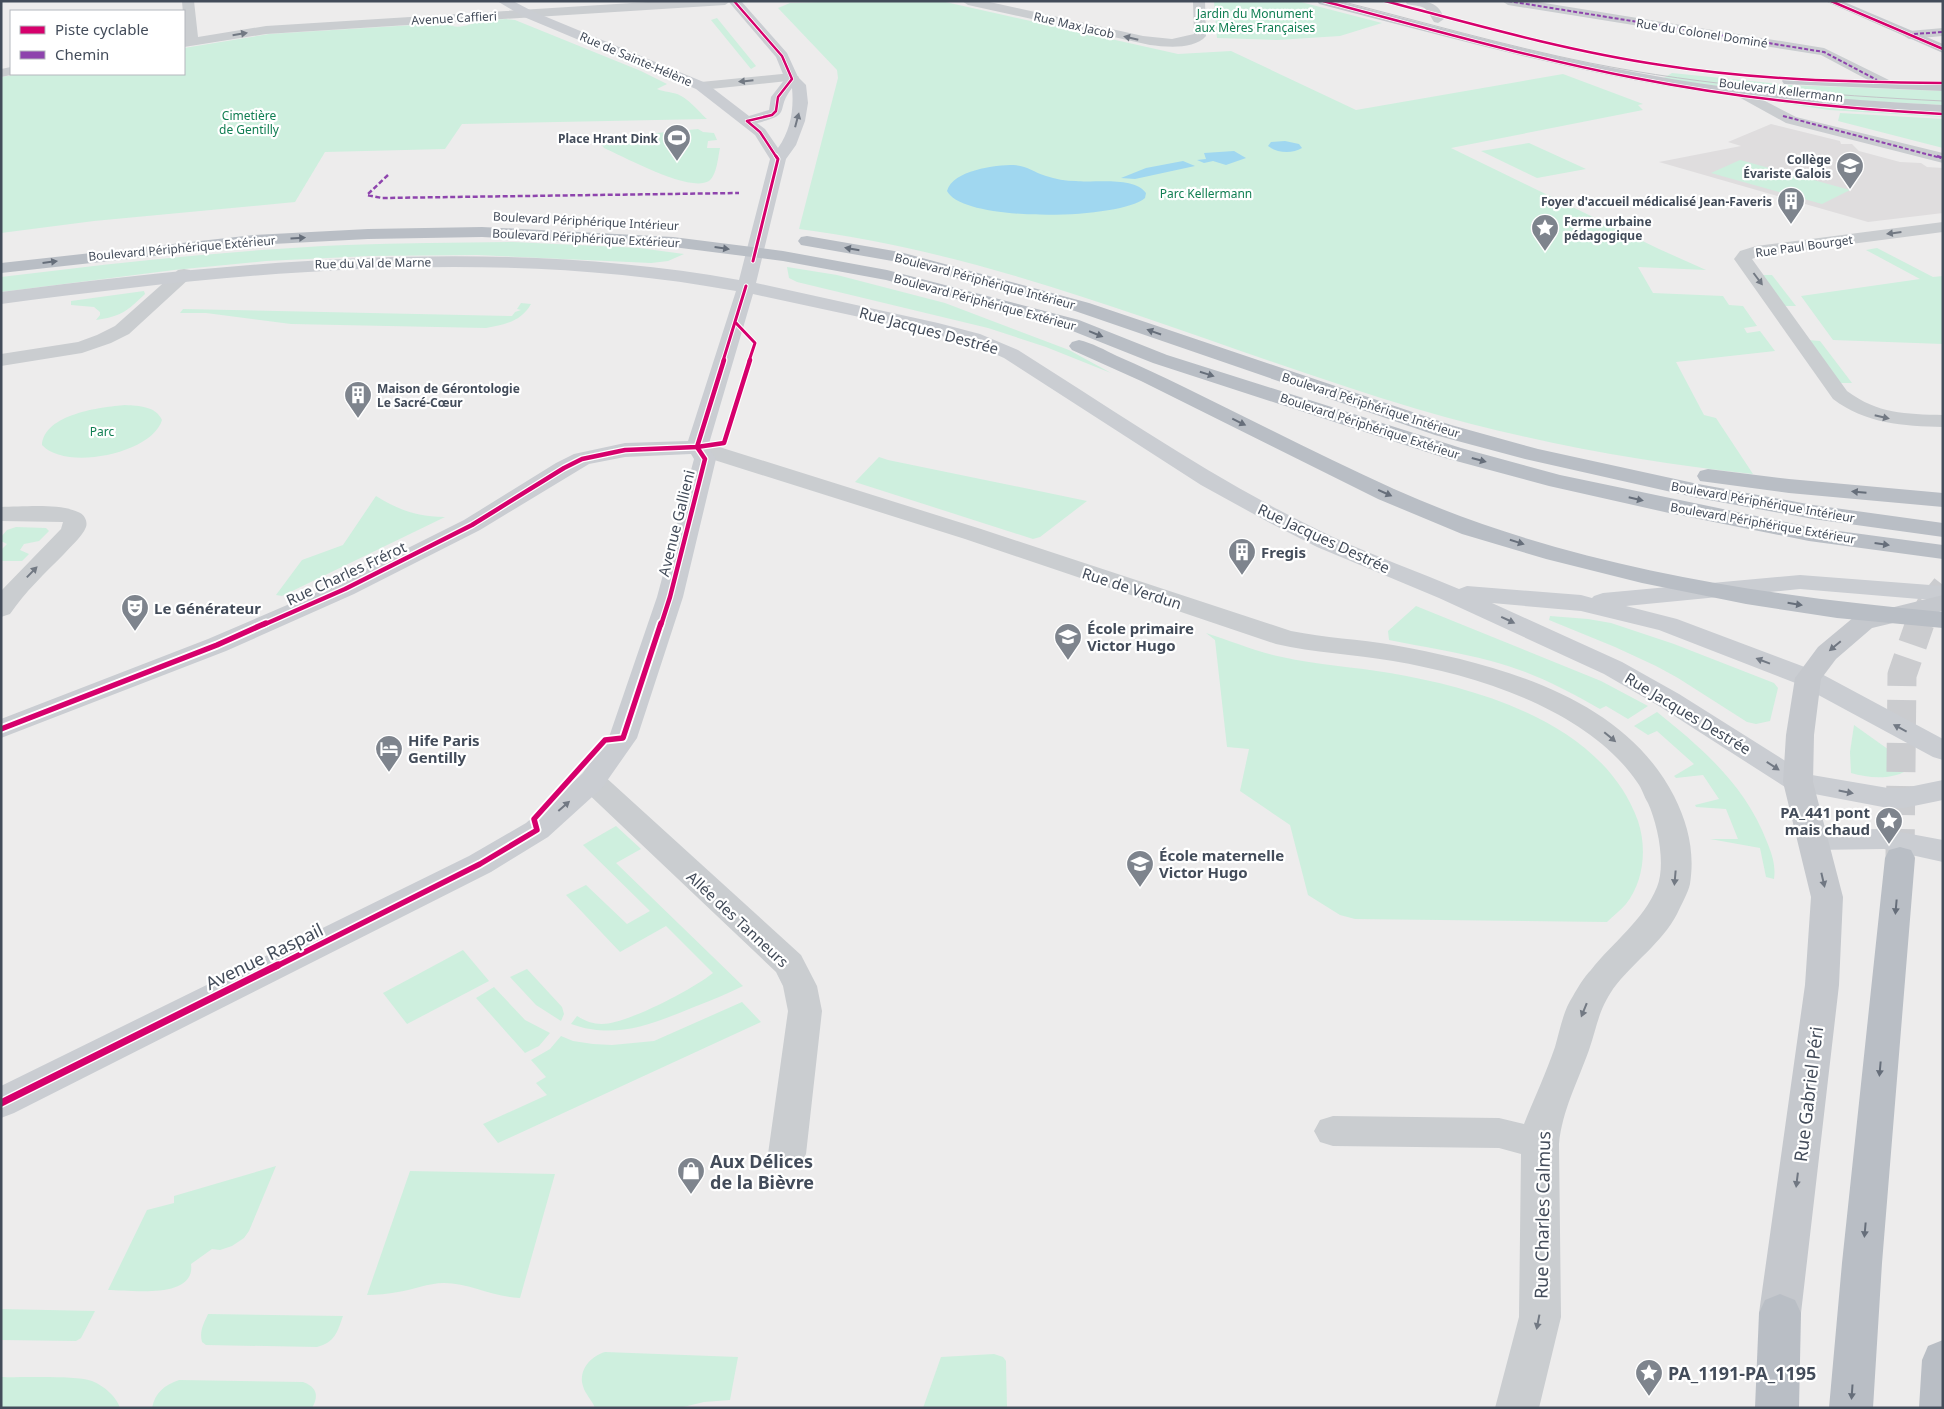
<svg xmlns="http://www.w3.org/2000/svg" width="1944" height="1409" font-family="'Noto Sans',sans-serif">
<rect width="100%" height="100%" fill="#edecec"/>
<!-- education -->
<path fill="#dfddde" d="M1771,124L1840,141L1841,144H1852L1859,151L1900,162L1921,163L1927,167L1943,168V213L1868,222L1659,162L1741,146L1728,142Z"/>
<!-- green -->
<g fill="#ceefde">
<path d="M852,1H941L1178,54L1231,51L1356,110L1563,74L1643,104L1638,105L1643,110L1451,148L1659,249L1706,270L1638,267L1653,293L1723,296L1729,305L1743,306L1757,326L1744,328L1747,333L1760,331L1775,351L1676,362L1704,415L1716,418L1753,474C1639,462 1527,441 1417,409C1212,348 1013,256 799,229L838,78L837,70L778,8L790,3Z"/>
<path d="M1214,1H1297L1382,23L1340,36L1277,40L1217,38Z"/>
<path d="M717,18L756,66L751,69L711,20Z"/>
<path d="M506,19L515,20L641,71L667,84L657,89C664,92 667,91 673,93C686,95 698,111 707,119L462,124L445,149L325,152L295,202L94,221L1,233V77L20,74H184V48L269,34L446,23C457,31 470,24 481,21C488,18 498,20 506,19Z"/>
<path d="M1672,73L1790,85L1943,91V105L1806,98L1662,79Z"/>
<path d="M1763,100L1829,108L1943,115V117L1829,110Z"/>
<path d="M1840,113L1943,119V148L1838,121Z"/>
<path d="M698,129L703,132L714,133L717,140L708,141L707,148H720C718,157 717,175 709,181C689,193 625,157 604,148L599,141L606,138Z"/>
<path d="M1529,143L1586,169L1537,178L1481,151Z"/>
<path d="M1740,160L1850,190L1822,204L1711,173Z"/>
<path d="M513,242L639,248L684,254L668,261L651,263L477,255L369,256L266,261L174,270L1,292V277C116,263 230,250 346,245C402,243 458,243 513,242Z"/>
<path d="M1877,248L1933,277L1943,276V344L1833,340L1801,296L1920,279L1866,250Z"/>
<path d="M787,267L837,275L945,303L1069,350L1111,373L1046,347L988,328L797,282L789,278Z"/>
<path d="M1761,275H1772L1796,306H1783Z"/>
<path d="M144,291L145,294C126,312 122,316 96,320L100,315V312L94,307L71,305V301Z"/>
<path d="M521,303L531,304C522,321 504,325 486,328L291,324L206,313H180L183,309L512,316L515,312L521,310L517,309Z"/>
<path d="M1808,340L1820,341L1852,383H1838Z"/>
<path d="M125,405C139,406 156,406 162,420C152,454 65,471 42,445C44,414 101,407 125,405Z"/>
<path d="M879,457L888,460L1087,501L1040,537L1033,539L855,482Z"/>
<path d="M376,496C401,511 415,516 445,517L282,596L276,595L302,560L343,545Z"/>
<path d="M16,527L46,528L49,531L39,541L24,544L20,550L29,554L22,561H1V550L7,544L1,541V537L7,530Z"/>
<path d="M1416,606L1601,681L1648,706L1628,719L1606,706L1600,709C1565,689 1530,671 1491,661C1458,652 1423,647 1389,640L1388,631Z"/>
<path d="M1550,616L1588,619L1611,623L1674,644L1774,683L1778,688L1770,721L1756,724L1747,722L1678,678L1656,666L1615,647L1549,620Z"/>
<path d="M1206,633C1231,641 1257,652 1282,657C1317,665 1355,667 1390,673C1482,689 1603,724 1638,821C1647,848 1644,881 1626,904C1621,910 1613,916 1607,922L1355,919L1340,915L1308,895L1290,825L1240,791L1249,749L1227,747L1215,640Z"/>
<path d="M1657,712C1702,748 1746,786 1767,842C1772,854 1776,866 1774,879L1766,877L1760,848L1710,839H1738L1726,809L1696,807L1695,805L1719,799L1703,775L1676,778L1674,776L1694,764L1657,731L1648,735L1634,726Z"/>
<path d="M1854,725L1906,762L1909,767L1906,771C1890,780 1868,778 1851,773L1850,752Z"/>
<path d="M616,826L641,849L616,863L743,986C727,994 710,1001 694,1007C652,1024 616,1040 571,1024L577,1016C585,1021 593,1024 602,1024C627,1024 693,989 713,973L666,926L620,952L566,895L586,885L627,924L650,911L583,845Z"/>
<path d="M463,950L489,981L407,1024L383,993Z"/>
<path d="M527,969L562,1007L564,1014L561,1021L536,1005L510,977Z"/>
<path d="M494,987L525,1020L550,1033L539,1046L525,1053L476,998Z"/>
<path d="M742,1002L761,1022L498,1143L483,1124L547,1095L536,1083L546,1077L531,1060L550,1049L561,1036L573,1041L593,1044L612,1045L654,1041Z"/>
<path d="M276,1166L249,1231L244,1238L232,1246L220,1250L212,1249L191,1264C196,1300 130,1290 108,1290L147,1210L174,1203V1196Z"/>
<path d="M410,1171L555,1174L520,1298C493,1297 469,1283 444,1283C428,1283 413,1290 398,1292C388,1294 377,1295 367,1295Z"/>
<path d="M1,1309L95,1311L81,1338L76,1341L1,1340Z"/>
<path d="M208,1314L343,1316C337,1333 335,1342 317,1347L206,1345L202,1342C199,1331 204,1323 208,1314Z"/>
<path d="M605,1352L738,1357L730,1400L704,1402L679,1408H595C592,1400 585,1394 583,1386C578,1370 591,1356 605,1352Z"/>
<path d="M994,1354L1003,1357L1006,1361L1007,1408H923L941,1357Z"/>
<path d="M1,1377C23,1378 73,1375 92,1381C104,1386 116,1396 120,1408H1Z"/>
<path d="M179,1380L303,1382C317,1387 319,1396 312,1408H152C155,1392 165,1385 179,1380Z"/>
</g>
<!-- water -->
<g fill="#a0d7f0">
<path d="M1285,141L1299,144L1302,148C1292,154 1277,153 1268,146L1271,142Z"/>
<path d="M1234,151L1246,158L1226,165L1213,161L1204,163L1197,160L1206,159L1204,153Z"/>
<path d="M1183,161L1195,166L1135,179L1121,178L1146,168Z"/>
<path d="M1014,165C1028,166 1033,172 1046,176C1055,179 1066,181 1076,181C1095,183 1134,176 1146,193L1145,198C1120,220 963,223 947,191C953,170 995,165 1014,165Z"/>
</g>
<g fill="none" stroke-linecap="round" stroke-linejoin="round">
<!-- highway-tunnel-far1 -->
<path stroke="#cbcccf" stroke-width="22" stroke-dasharray="22 11" stroke-linecap="butt" d="M1920,625L1927,605L1943,585"/>
<!-- highway-tunnel -->
<path stroke="#cbcccf" stroke-width="29" stroke-dasharray="29 14" stroke-linecap="butt" d="M1900,858L1902,675L1920,623"/>
<!-- street -->
<g fill="#cacdd0" fill-rule="evenodd">
<path d="M182,1H194L198,37L266,26L664,1H731L725,5L266,34L184,47V39H185Z"/>
<path d="M962,1H985L1143,36L1172,39L1194,34L1193,1H1205L1206,36C1194,50 1166,47 1150,45L968,5Z"/>
<path d="M1405,1C1424,1 1439,0 1444,19L1438,23L1434,22C1424,4 1426,8 1407,4Z"/>
<path d="M1502,1H1532L1824,48L1893,82L1895,85L1893,88H1883L1821,55L1508,5Z"/>
<path d="M1943,28V36L1909,39L1903,35L1909,31Z"/>
<path d="M11,67V74H16L1,77V69Z"/>
<path d="M792,73L799,77L797,80L701,90L694,86L701,82Z"/>
<path d="M1742,89L1796,117L1943,153V163L1786,123L1737,96L1735,93L1737,90Z"/>
<path d="M1943,222V232L1759,256L1752,259L1847,391C1878,414 1905,414 1943,415V427C1903,426 1866,424 1833,399L1734,259L1740,251L1756,246Z"/>
<path d="M184,269L190,270L193,274L190,278L129,334L111,343L82,353L1,366V354L78,342L97,335L115,326L178,270Z"/>
<path d="M697,440L981,529L1291,631C1325,638 1359,639 1393,645C1496,664 1622,695 1674,796C1688,824 1695,852 1690,884C1688,893 1681,905 1677,914C1662,943 1632,963 1613,989C1598,1011 1597,1027 1589,1050C1578,1081 1562,1111 1559,1144L1561,1317L1539,1408H1495L1519,1317L1521,1154L1499,1148L1333,1146L1320,1142L1314,1131L1320,1120L1333,1116L1499,1118L1524,1124C1534,1099 1546,1073 1555,1047C1560,1030 1563,1011 1573,996C1578,987 1584,977 1591,970C1613,942 1643,921 1657,887C1666,865 1658,825 1648,803C1644,797 1642,788 1637,782C1587,709 1476,675 1393,661C1354,654 1314,653 1276,644L965,539L689,452L686,447L689,442Z"/>
<path d="M1,507C22,507 59,503 78,512C84,514 88,521 86,527C82,537 71,546 64,554C45,573 25,592 10,614L1,617V591L61,529L63,522L1,521Z"/>
<path d="M592,771L602,774L801,955L817,986L822,1011L806,1154L800,1165L787,1170L774,1165L768,1154L788,1011L783,986L776,972L582,788L577,781L582,774Z"/>
</g>
<!-- secondary -->
<g fill="#cacdd2" fill-rule="evenodd">
<path d="M497,1H513L532,11L706,83L749,116L769,110L771,97L785,79L776,57L728,1H741L787,53L798,77L806,85L808,103L805,121L796,145L786,159L756,283L938,323L980,334L1018,350C1121,415 1222,485 1333,537C1374,556 1417,571 1459,589L1467,586L1581,595L1592,598L1594,596L1603,593L1800,575L1943,586V601L1800,589L1626,606L1677,619L1818,672L1943,739V760L1933,757L1798,684L1659,630L1581,611L1492,603L1622,662L1679,694L1806,774L1888,788H1904L1943,780V800L1904,808H1888L1788,789L1659,706L1604,674L1439,598L1317,547L1270,523L1201,485L1004,358L986,350L929,332L753,294L708,447L716,459L683,597L637,738L602,788L548,837L491,872L14,1113L1,1118V1086L469,856L526,823L582,774L609,737L657,597L694,459L691,454L625,457L589,464L480,530L354,594L226,651L1,738V719L208,639L336,584L464,520L556,463L574,454L625,443L688,441L736,291C493,246 244,272 1,304V292C245,261 495,236 739,280L770,159L755,135L696,89L524,17ZM792,88C794,108 791,130 778,148L765,129L757,123C794,114 774,111 792,88Z"/>
<path d="M1884,829L1943,840V862L1884,849L1814,850L1803,847L1799,840L1803,833L1814,830Z"/>
</g>
<!-- primary -->
<g fill="#c5c8cd" fill-rule="evenodd">
<path d="M1317,1H1338C1449,30 1559,60 1672,79C1762,94 1852,100 1943,105V113C1852,109 1761,102 1672,87C1553,67 1436,34 1319,4Z"/>
<path d="M1825,1H1842L1943,44V53Z"/>
<path d="M1789,77L1943,83V91L1784,84L1782,81L1784,78Z"/>
<path d="M1943,595V611L1872,628L1836,659L1821,679L1814,735L1813,782L1843,897L1839,985L1801,1313L1795,1326L1780,1332L1765,1326L1759,1313L1805,985L1811,897L1783,782L1786,735L1795,678L1818,647L1854,617Z"/>
</g>
<!-- highway -->
<g fill="#b9bec5" fill-rule="evenodd">
<path d="M482,227L673,237L783,251L887,270L1079,320L1167,355L1461,448L1560,475L1809,527L1943,545V559L1809,541L1669,513L1549,486L1445,458L1153,363L1065,328L886,280L783,261L673,247L482,237L368,239L254,245L1,273V263L254,235L368,229Z"/>
<path d="M807,236L900,252L1089,303L1451,425L1538,449L1698,484L1813,505L1943,523V537L1813,519L1698,498L1525,459L1435,435L1075,311L898,262L801,245L798,241L801,237Z"/>
<path d="M1079,340C1092,343 1105,350 1117,356C1140,366 1162,376 1184,387C1254,421 1323,457 1394,489C1566,566 1756,595 1943,612V628L1837,618L1746,604L1642,583L1546,559L1462,534L1378,499L1141,381L1072,350L1069,346L1072,342Z"/>
<path d="M1708,469L1789,479L1943,493V507L1789,493L1700,481L1697,476L1700,471Z"/>
<path d="M1900,847L1911,850L1915,858L1882,1263L1873,1408H1829L1842,1263L1885,858L1889,850Z"/>
<path d="M1780,1294L1795,1300L1801,1313L1799,1408H1755L1759,1313L1765,1300Z"/>
<path d="M1943,1340V1408H1919L1922,1360L1928,1346Z"/>
</g>
<!-- tram -->
<path stroke="#c3c5c8" stroke-width="1" d="M1340,1C1423,22 1506,46 1590,63C1706,86 1825,95 1943,101"/>
<!-- quiet-far1 -->
<g stroke="#8e44ad" stroke-width="2" stroke-dasharray="4 2" stroke-linecap="butt">
<path d="M1508,1L1824,52L1877,80"/>
<path d="M1914,34L1943,32"/>
<path d="M1783,116L1941,158"/>
</g>
<!-- quiet -->
<g stroke="#8e44ad" stroke-width="2.5" stroke-dasharray="5 2.5" stroke-linecap="butt">
<path d="M1937,156L1943,158"/>
<path d="M388,175L367,195L382,198L739,193"/>
</g>
<defs>
<g id="cycleway-far4">
<path d="M734,1L782,56L792,79L778,97L776,111L772,115L747,121"/>
<path d="M1323,1C1427,28 1530,58 1635,78C1737,98 1840,109 1943,114"/>
<path d="M1385,1C1476,25 1567,51 1661,65C1754,80 1849,82 1943,83"/>
<path d="M1831,1L1943,49"/>
<path d="M747,121L760,132L777,158"/>
</g>
<g id="cycleway-far3">
<path d="M753,261L778,159L776,156"/>
<path d="M736,323L755,343L749,361"/>
<path d="M723,361L746,286"/>
</g>
<g id="cycleway-far2">
<path d="M697,447L724,360"/>
<path d="M263,625L345,589L472,525L564,468L582,459L625,450L697,447L724,443L750,360"/>
<path d="M661,625L670,597L705,459L697,447"/>
</g>
<g id="cycleway-far1">
<path d="M1,729L217,645L266,623"/>
<path d="M275,967L480,864L537,830L534,819L605,740L623,738L661,623"/>
</g>
<path id="cycleway" d="M1,1103L278,965"/>
</defs>
<!-- cycleway-far4 casing -->
<use href="#cycleway-far4" stroke="#fff" stroke-width="4"/>
<!-- cycleway-far3 casing -->
<use href="#cycleway-far3" stroke="#fff" stroke-width="5"/>
<!-- cycleway-far2 casing -->
<use href="#cycleway-far2" stroke="#fff" stroke-width="7"/>
<!-- cycleway-far1 casing -->
<use href="#cycleway-far1" stroke="#fff" stroke-width="9"/>
<!-- cycleway casing -->
<use href="#cycleway" stroke="#fff" stroke-width="10"/>
<!-- cycleway-far4 -->
<use href="#cycleway-far4" stroke="#d6006c" stroke-width="2.5"/>
<!-- cycleway-far3 -->
<use href="#cycleway-far3" stroke="#d6006c" stroke-width="3"/>
<!-- cycleway-far2 -->
<use href="#cycleway-far2" stroke="#d6006c" stroke-width="4.5"/>
<!-- cycleway-far1 -->
<use href="#cycleway-far1" stroke="#d6006c" stroke-width="5.5"/>
<!-- cycleway -->
<use href="#cycleway" stroke="#d6006c" stroke-width="7"/>
</g>
<!-- one-way arrows -->
<defs><path id="oneway-solid" d="M-6-.8H1V-3.2L6.5 0L1 3.2V.8H-6Z" transform="scale(1.25)"/></defs>
<g fill="#727983">
<use href="#oneway-solid" transform="translate(240 34) rotate(-9)"/>
<use href="#oneway-solid" transform="translate(1131 38) rotate(-167)"/>
<use href="#oneway-solid" transform="translate(746 81) rotate(174)"/>
<use href="#oneway-solid" transform="translate(1894 233) rotate(173)"/>
<use href="#oneway-solid" transform="translate(1758 279) rotate(53)"/>
<use href="#oneway-solid" transform="translate(1882 417) rotate(13)"/>
<use href="#oneway-solid" transform="translate(32 572) rotate(-46)"/>
<use href="#oneway-solid" transform="translate(1610 737) rotate(40)"/>
<use href="#oneway-solid" transform="translate(1675 878) rotate(95)"/>
<use href="#oneway-solid" transform="translate(1584 1010) rotate(112)"/>
<use href="#oneway-solid" transform="translate(1538 1322) rotate(101)"/>
</g>
<g fill="#727984">
<use href="#oneway-solid" transform="translate(797 120) rotate(-75)"/>
<use href="#oneway-solid" transform="translate(1508 620) rotate(25)"/>
<use href="#oneway-solid" transform="translate(1763 661) rotate(-159)"/>
<use href="#oneway-solid" transform="translate(1900 728) rotate(-152)"/>
<use href="#oneway-solid" transform="translate(1773 766) rotate(33)"/>
<use href="#oneway-solid" transform="translate(1846 792) rotate(11)"/>
<use href="#oneway-solid" transform="translate(564 806) rotate(-41)"/>
</g>
<g fill="#666e7a">
<use href="#oneway-solid" transform="translate(298 238) rotate(-3)"/>
<use href="#oneway-solid" transform="translate(722 248) rotate(8)"/>
<use href="#oneway-solid" transform="translate(852 249) rotate(-170)"/>
<use href="#oneway-solid" transform="translate(50 262) rotate(-7)"/>
<use href="#oneway-solid" transform="translate(1154 332) rotate(-161)"/>
<use href="#oneway-solid" transform="translate(1096 334) rotate(22)"/>
<use href="#oneway-solid" transform="translate(1207 374) rotate(18)"/>
<use href="#oneway-solid" transform="translate(1239 422) rotate(26)"/>
<use href="#oneway-solid" transform="translate(1479 460) rotate(15)"/>
<use href="#oneway-solid" transform="translate(1859 492) rotate(-175)"/>
<use href="#oneway-solid" transform="translate(1385 493) rotate(24)"/>
<use href="#oneway-solid" transform="translate(1636 499) rotate(13)"/>
<use href="#oneway-solid" transform="translate(1517 542) rotate(17)"/>
<use href="#oneway-solid" transform="translate(1882 544) rotate(8)"/>
<use href="#oneway-solid" transform="translate(1795 604) rotate(9)"/>
<use href="#oneway-solid" transform="translate(1896 907) rotate(95)"/>
<use href="#oneway-solid" transform="translate(1880 1069) rotate(95)"/>
<use href="#oneway-solid" transform="translate(1865 1230) rotate(95)"/>
<use href="#oneway-solid" transform="translate(1852 1392) rotate(94)"/>
</g>
<g fill="#707782">
<use href="#oneway-solid" transform="translate(1835 646) rotate(140)"/>
<use href="#oneway-solid" transform="translate(1823 880) rotate(77)"/>
<use href="#oneway-solid" transform="translate(1797 1180) rotate(97)"/>
</g>
<!-- icons -->
<defs>
<symbol id="stadium-pin" viewBox="-11 -11 22 30"><path d="M0 17L-7.5 6A9.5 9.5 0 1 1 7.5 6Z" fill="#7e848d" stroke="#fff"/><path d="M0-5a6.5 5 0 1 0 0 10a6.5 5 0 1 0 0-10ZM-3.5-1.8h7v3.6h-7Z" fill="#fff"/></symbol>
<symbol id="school-pin" viewBox="-11 -11 22 30"><path d="M0 17L-7.5 6A9.5 9.5 0 1 1 7.5 6Z" fill="#7e848d" stroke="#fff"/><path d="M0-5L7-2L0 1L-7-2ZM-4 1L0 2.5L4 1V4Q0 6-4 4Z" fill="#fff"/></symbol>
<symbol id="building-pin" viewBox="-11 -11 22 30"><path d="M0 17L-7.5 6A9.5 9.5 0 1 1 7.5 6Z" fill="#7e848d" stroke="#fff"/><path d="M-4-6H4V6H1V3H-1V6H-4ZM-2.5-4.3h1.7v1.8h-1.7ZM.8-4.3h1.7v1.8H.8ZM-2.5-1h1.7V.8h-1.7ZM.8-1h1.7V.8H.8Z" fill="#fff"/></symbol>
<symbol id="sight-pin" viewBox="-11 -11 22 30"><path d="M0 17L-7.5 6A9.5 9.5 0 1 1 7.5 6Z" fill="#7e848d" stroke="#fff"/><path d="M0-6L1.8-2.2L6-1.7L2.9 1.2L3.7 5.4L0 3.3L-3.7 5.4L-2.9 1.2L-6-1.7L-1.8-2.2Z" fill="#fff"/></symbol>
<symbol id="theatre-pin" viewBox="-11 -11 22 30"><path d="M0 17L-7.5 6A9.5 9.5 0 1 1 7.5 6Z" fill="#7e848d" stroke="#fff"/><path d="M-5-5.5Q0-4 5-5.5V0Q5 5 0 6Q-5 5-5 0ZM-3.3-2.5H-1v1.5H-3.3ZM1-2.5H3.3v1.5H1ZM-2.8 1Q0 5.5 2.8 1Z" fill="#fff"/></symbol>
<symbol id="hotel-pin" viewBox="-11 -11 22 30"><path d="M0 17L-7.5 6A9.5 9.5 0 1 1 7.5 6Z" fill="#7e848d" stroke="#fff"/><path d="M-6-4.5h1.5V1H6V5H4.5V3h-9V5H-6ZM-4 0a1.8 1.8 0 1 1 3.6 0ZM.5 0V-2.5h3Q6-2.5 6 0Z" fill="#fff"/></symbol>
<symbol id="shop-pin" viewBox="-11 -11 22 30"><path d="M0 17L-7.5 6A9.5 9.5 0 1 1 7.5 6Z" fill="#7e848d" stroke="#fff"/><path d="M-5-2.5h2.3a2.7 3.5 0 0 1 5.4 0H5L5.5 6h-11ZM-1.5-2.5h3a1.5 2.3 0 0 0-3 0Z" fill="#fff"/></symbol>
</defs>
<g fill-rule="evenodd">
<use href="#stadium-pin" x="661" y="122" width="32" height="43"/>
<use href="#school-pin" x="1834" y="150" width="32" height="43"/>
<use href="#building-pin" x="1775" y="185" width="32" height="43"/>
<use href="#sight-pin" x="1529" y="212" width="32" height="43"/>
<use href="#building-pin" x="342" y="379" width="32" height="43"/>
<use href="#building-pin" x="1226" y="536" width="32" height="43"/>
<use href="#theatre-pin" x="119" y="592" width="32" height="43"/>
<use href="#school-pin" x="1052" y="621" width="32" height="43"/>
<use href="#hotel-pin" x="373" y="733" width="32" height="43"/>
<use href="#sight-pin" x="1873" y="805" width="32" height="43"/>
<use href="#school-pin" x="1124" y="848" width="32" height="43"/>
<use href="#shop-pin" x="675" y="1155" width="32" height="43"/>
<use href="#sight-pin" x="1633" y="1357" width="32" height="43"/>
</g>
<g text-anchor="middle" dominant-baseline="central" stroke-width="4.5" stroke-linejoin="round" paint-order="stroke">
<!-- far-park labels -->
<g font-size="12" fill="#107e52" stroke="#fff">
<text x="1255" y="13">Jardin du Monument<tspan x="1255" dy="14">aux Mères Françaises</tspan></text>
<text x="249" y="115">Cimetière<tspan x="249" dy="14">de Gentilly</tspan></text>
<text x="1206" y="193">Parc Kellermann</text>
<text x="102" y="431">Parc</text>
</g>
<!-- far-street labels -->
<g font-size="12" fill="#434c5a" stroke="#fff">
<text transform="translate(454 18) rotate(-3)">Avenue Caffieri</text>
<text transform="translate(1074 25) rotate(13)">Rue Max Jacob</text>
<text transform="translate(1702 33) rotate(9)">Rue du Colonel Dominé</text>
<text transform="translate(636 59) rotate(23)">Rue de Sainte-Hélène</text>
<text transform="translate(1781 90) rotate(7)">Boulevard Kellermann</text>
<text transform="translate(586 221) rotate(3)">Boulevard Périphérique Intérieur</text>
<text transform="translate(586 238) rotate(3)">Boulevard Périphérique Extérieur</text>
<text transform="translate(1804 246) rotate(-8)">Rue Paul Bourget</text>
<text transform="translate(182 248) rotate(-5)">Boulevard Périphérique Extérieur</text>
<text transform="translate(373 263) rotate(-1)">Rue du Val de Marne</text>
<text transform="translate(985 281) rotate(15)">Boulevard Périphérique Intérieur</text>
<text transform="translate(985 302) rotate(15)">Boulevard Périphérique Extérieur</text>
<text transform="translate(1371 405) rotate(18)">Boulevard Périphérique Intérieur</text>
<text transform="translate(1370 426) rotate(18)">Boulevard Périphérique Extérieur</text>
<text transform="translate(1763 502) rotate(10)">Boulevard Périphérique Intérieur</text>
<text transform="translate(1763 523) rotate(10)">Boulevard Périphérique Extérieur</text>
</g>
<!-- far-poi labels -->
<g font-size="12" font-weight="bold" fill="#434c5a" stroke="#fff" text-anchor="end">
<text x="658" y="138">Place Hrant Dink</text>
<text x="1831" y="159">Collège<tspan x="1831" dy="14">Évariste Galois</tspan></text>
<text x="1772" y="201">Foyer d'accueil médicalisé Jean-Faveris</text>
<text x="1564" y="221" text-anchor="start">Ferme urbaine<tspan x="1564" dy="14">pédagogique</tspan></text>
<text x="377" y="388" text-anchor="start">Maison de Gérontologie<tspan x="377" dy="14">Le Sacré-Cœur</tspan></text>
</g>
<!-- street labels -->
<g font-size="15" fill="#434c5a" stroke="#fff">
<text transform="translate(929 330) rotate(15)">Rue Jacques Destrée</text>
<text transform="translate(676 523) rotate(-76)">Avenue Gallieni</text>
<text transform="translate(1324 538) rotate(25)">Rue Jacques Destrée</text>
<text transform="translate(346 573) rotate(-25)">Rue Charles Frérot</text>
<text transform="translate(1132 588) rotate(18)">Rue de Verdun</text>
<text transform="translate(1688 713) rotate(31)">Rue Jacques Destrée</text>
<text transform="translate(738 919) rotate(43)">Allée des Tanneurs</text>
</g>
<!-- poi labels -->
<g font-size="15" font-weight="bold" fill="#434c5a" stroke="#fff" text-anchor="start">
<text x="1261" y="552">Fregis</text>
<text x="154" y="608">Le Générateur</text>
<text x="1087" y="628">École primaire<tspan x="1087" dy="17">Victor Hugo</tspan></text>
<text x="408" y="740">Hife Paris<tspan x="408" dy="17">Gentilly</tspan></text>
<text x="1870" y="812" text-anchor="end">PA_441 pont<tspan x="1870" dy="17">mais chaud</tspan></text>
<text x="1159" y="855">École maternelle<tspan x="1159" dy="17">Victor Hugo</tspan></text>
</g>
<!-- near-street labels -->
<g font-size="18" fill="#434c5a" stroke="#fff">
<text transform="translate(264 956) rotate(-26)">Avenue Raspail</text>
<text transform="translate(1808 1094) rotate(-83)">Rue Gabriel Péri</text>
<text transform="translate(1542 1215) rotate(-89)">Rue Charles Calmus</text>
</g>
<!-- near-poi labels -->
<g font-size="18" font-weight="bold" fill="#434c5a" stroke="#fff" text-anchor="start">
<text x="710" y="1161">Aux Délices<tspan x="710" dy="21">de la Bièvre</tspan></text>
<text x="1668" y="1373">PA_1191-PA_1195</text>
</g>
</g>
<!-- border -->
<rect width="1944" height="1409" fill="none" stroke="#434c5a" stroke-width="5"/>
<!-- legend -->
<rect x="10" y="10" width="175" height="65" fill="#ffffff" stroke="#b4b7bd"/>
<rect x="20" y="26" width="25" height="8" fill="#d6006c" stroke="#b4b7bd"/>
<text x="55" y="35" font-size="15" fill="#434c5a">Piste cyclable</text>
<rect x="20" y="51" width="25" height="8" fill="#8e44ad" stroke="#b4b7bd"/>
<text x="55" y="60" font-size="15" fill="#434c5a">Chemin</text>
</svg>
